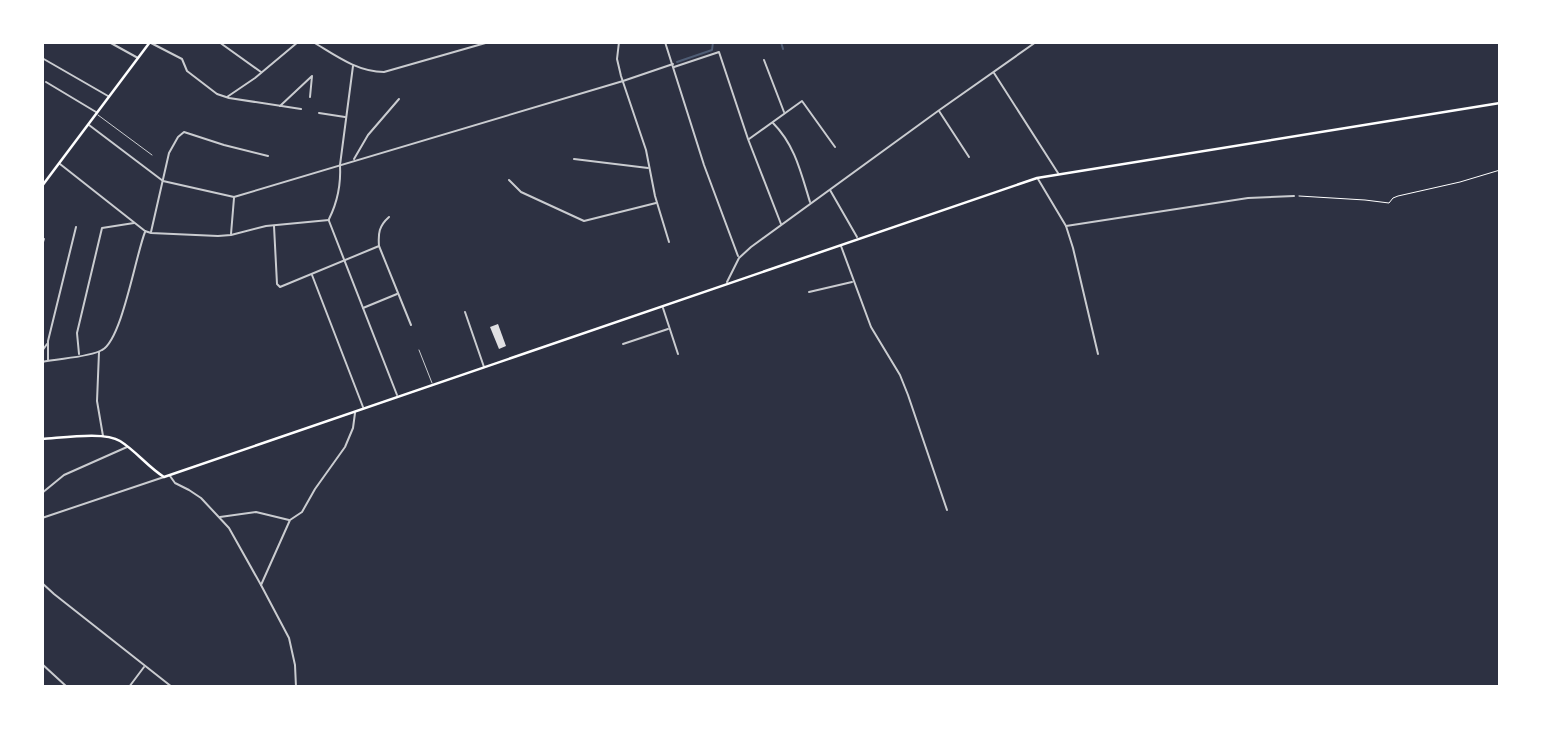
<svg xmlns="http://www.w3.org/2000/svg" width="1542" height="729" font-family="Montserrat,sans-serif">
<rect width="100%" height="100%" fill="#2d3142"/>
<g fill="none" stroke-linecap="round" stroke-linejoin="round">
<!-- stream -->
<g stroke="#4f5d75" stroke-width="2">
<path d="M781,42L783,49"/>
<path d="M677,62L712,50L713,42"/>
</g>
</g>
<!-- building -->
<path fill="#e0e0e3" d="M498,324L506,346L499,349L490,327Z"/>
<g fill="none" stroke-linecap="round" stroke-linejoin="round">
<!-- path -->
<path stroke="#fff" stroke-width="1" d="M1299,196L1365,200L1389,203L1393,198L1398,196L1460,182L1500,170"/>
<!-- service -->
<g stroke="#caccd0" stroke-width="1">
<path d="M98,115L152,155"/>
<path d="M419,350L432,383"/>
</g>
<!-- minor -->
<g stroke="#caccd0" stroke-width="2">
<path d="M109,42L138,58"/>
<path d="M219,42L261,72"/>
<path d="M313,42C335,55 357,72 384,72L489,42"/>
<path d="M619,42L617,59L621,76L646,150L655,196L669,242"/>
<path d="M665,42L704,165L738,256"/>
<path d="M151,43L182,59L187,71L217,94L229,98L301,109"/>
<path d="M42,58L108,96"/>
<path d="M764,60L784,112"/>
<path d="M674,67L719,52L748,139L781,224"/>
<path d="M994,73L1058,173"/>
<path d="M46,82L96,112"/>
<path d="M227,97L255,78L298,42"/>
<path d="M280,106L312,76L310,97"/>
<path d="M939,111L969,157"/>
<path d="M319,113L345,117"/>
<path d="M773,123C795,145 801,173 810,202"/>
<path d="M89,125L163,181L234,197L623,81L673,64"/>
<path d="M749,139L802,101L835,147"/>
<path d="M354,159L368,135L399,99"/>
<path d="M574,159L648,168"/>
<path d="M60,164L145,231L151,233L218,236L231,235L266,226L329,220"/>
<path d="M1038,179L1066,226L1073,248L1098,354"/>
<path d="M509,180L521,192L584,221L656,203"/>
<path d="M830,190L857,237"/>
<path d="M389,217C379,226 378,233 379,246L411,325"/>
<path d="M329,219C337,203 341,183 340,165L353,66"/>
<path d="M329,221L397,395"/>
<path d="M274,226L277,284L280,287L379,246"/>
<path d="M1066,226L1248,198L1294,196"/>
<path d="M151,232L169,153L178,137L184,132L224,145L268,156"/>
<path d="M231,234L234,198"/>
<path d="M42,245L44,239"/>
<path d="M841,246L871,327L900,375L908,395L947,510"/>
<path d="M312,275L363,407"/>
<path d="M809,292L852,282"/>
<path d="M363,308L397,294"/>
<path d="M663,308L678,354"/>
<path d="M465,312L484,367"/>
<path d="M623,344L668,329"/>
<path d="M42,351L47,344"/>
<path d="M99,352L97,401L103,436"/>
<path d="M79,354L77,333L102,228L134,223"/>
<path d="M48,360V341L76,227"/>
<path d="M42,362C58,358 88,358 102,350C122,340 136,254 145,232"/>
<path d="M42,493L64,475L127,447"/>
<path d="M220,517L256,512L289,520"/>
<path d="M42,583L54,594L172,687"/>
<path d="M261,585L290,520L302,512L315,489L345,447L353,428L355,413"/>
<path d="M42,664L67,687"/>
<path d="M42,686L43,687"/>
<path d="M129,687L144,667"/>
</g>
<!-- tertiary -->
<g stroke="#caccd0" stroke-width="2">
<path d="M727,282L739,258L751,247L938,111L1036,42"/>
<path d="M170,476L175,483L189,490L201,498L229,528L261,585L289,638L295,665L296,687"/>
<path d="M42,518L164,477"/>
</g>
<!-- primary -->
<g stroke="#fff" stroke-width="2.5">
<path d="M42,186L150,42"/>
<path d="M42,439C61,438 105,431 120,441C136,451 148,467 164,477L1037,178L1500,103"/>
</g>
</g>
<!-- border -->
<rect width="1542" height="729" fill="none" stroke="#ffffff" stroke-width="88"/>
</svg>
